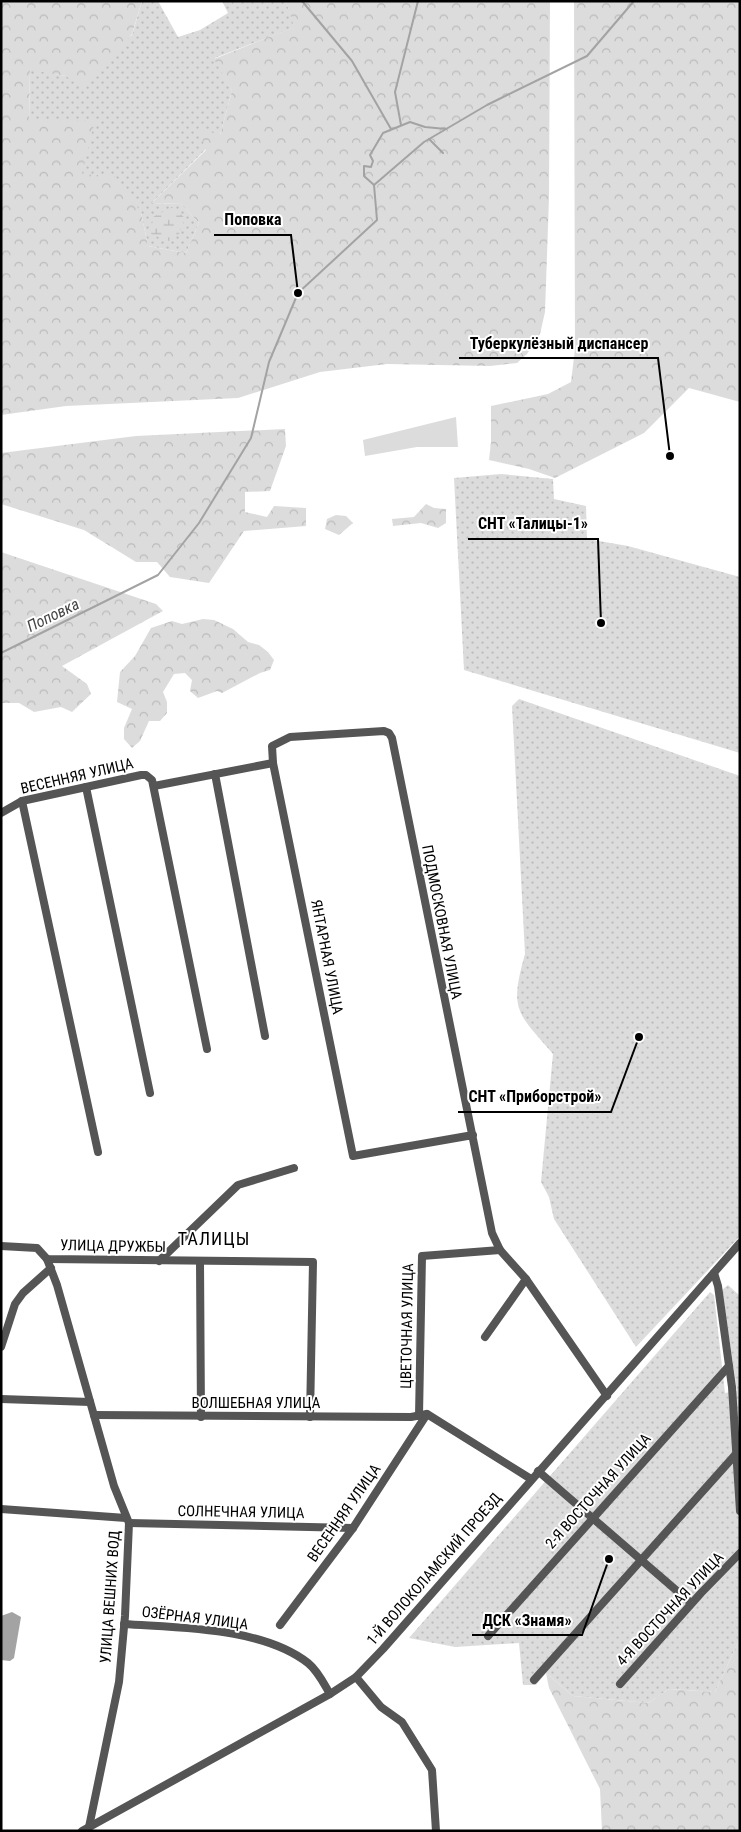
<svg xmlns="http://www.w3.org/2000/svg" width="741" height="1832" font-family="'Roboto Condensed',sans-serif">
<defs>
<pattern id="grass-dots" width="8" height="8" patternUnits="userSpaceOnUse" patternTransform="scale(1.25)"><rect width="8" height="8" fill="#dcdcdc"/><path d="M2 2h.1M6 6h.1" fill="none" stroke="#bbb" stroke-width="1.8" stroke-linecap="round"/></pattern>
<pattern id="forest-crowns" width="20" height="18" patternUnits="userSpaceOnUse" patternTransform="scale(1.25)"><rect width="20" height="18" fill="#dcdcdc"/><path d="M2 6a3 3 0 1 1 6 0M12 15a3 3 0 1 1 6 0" fill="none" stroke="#bbb"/></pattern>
<pattern id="wetland-marsh" width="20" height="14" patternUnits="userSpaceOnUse" patternTransform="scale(1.25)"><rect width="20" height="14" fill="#dcdcdc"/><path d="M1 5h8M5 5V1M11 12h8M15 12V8" fill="none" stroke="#bbb"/></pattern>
</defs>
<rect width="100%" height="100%" fill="#fff"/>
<!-- grass -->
<g fill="url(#grass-dots)">
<path d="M142,1H158L178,37L200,30L228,13L222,1H286L295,27L215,58L232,91L220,135L152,203L181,204L199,223L186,253L148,246L141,212L82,174L29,121L30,69L66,76L132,35Z"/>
<path d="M501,474L553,479L554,499L586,506L587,539L628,546L740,577V753L464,670L454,478Z"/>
<path d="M519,699L740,776V1236L636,1347L554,1219L549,1197L541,1182L553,1054C517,1012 509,1011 525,954L512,706Z"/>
<path d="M728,1285L740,1296V1638L715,1692L669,1689L648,1703L573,1696L546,1673L536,1685H523L519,1643L455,1647L409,1638L710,1292L714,1295L725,1393L737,1391L722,1290Z"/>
</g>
<!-- forest -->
<g fill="url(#forest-crowns)">
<path d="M1,1H142L132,34L84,90L66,76L30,70L29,121L95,120L82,174L115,176L141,212L148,246L186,253L199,223L181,204L152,203L206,150L198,128L220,135L232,91L214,59L294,27L286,1H550L549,198L545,312L540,334L527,354L517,363L490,366L387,364L320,372L238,398L66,406L1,415Z"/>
<path d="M574,1H740V402L689,388L644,433L555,478L529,469L489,460L491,442V406L548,394L571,382L575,349Z"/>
<path d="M285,429L286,446L270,491L245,492V512L267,517L274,506L306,508V526L244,531L209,583L170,577L157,562H136L84,530L1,504V453L136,436Z"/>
<path d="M426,504L434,508L446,509V523L438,528L421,523L393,526L392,519L414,517Z"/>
<path d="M336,515L346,516L353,523L339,535L325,529L327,519Z"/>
<path d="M1,552L156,604L163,611L62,666L87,684L91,694L72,712L61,707L34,712L19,703H1Z"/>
<path d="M203,619L214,620L233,629L248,642L259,645L268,652L274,660L270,670L260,673L222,693L217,691L198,698L190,691L192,680L185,673L174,674L163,692L167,702V713L160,721H149L140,741L132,748L124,739V728L132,709L117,702L120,672L135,656L151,628L172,621L182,624Z"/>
<path d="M740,1638V1831H602L600,1789L549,1688L546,1673L573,1696L648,1703L669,1689L715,1692Z"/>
</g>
<!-- wetland -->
<path fill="url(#wetland-marsh)" d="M172,207L185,218L179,234L169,241L151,234L153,217Z"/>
<!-- park -->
<path fill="#dcdcdc" d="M456,417L458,447H417L365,456L363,440Z"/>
<!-- water -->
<path fill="#a3a3a3" d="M12,1612L21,1617L14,1658L10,1661L1,1660V1616Z"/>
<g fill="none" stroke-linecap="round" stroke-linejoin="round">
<!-- stream -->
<g stroke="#a3a3a3" stroke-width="2">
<path d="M302,1L352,61L391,129"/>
<path d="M401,125L395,92L418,1"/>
<path d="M429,139L443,153"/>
<path d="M374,185L364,176V166L371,167L373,161L370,155L383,133L410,122L425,127L446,129"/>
<path d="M1,653L158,575L199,523L251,438L269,362L298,293L377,220L374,185L424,142L487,105L587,56L634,1"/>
</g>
<!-- street -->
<g stroke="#555" stroke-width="8">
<path d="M215,774L265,1036"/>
<path d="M154,786L273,763"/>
<path d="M86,787L150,1093"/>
<path d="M22,801L98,1152"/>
<path d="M1,813L22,801L141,775H146L152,780L207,1049"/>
<path d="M473,1135L353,1156L273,763L272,746L290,737L384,731L389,733L392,738L492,1233L500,1250L526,1279L607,1396"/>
<path d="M1,1246L37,1248L47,1259L313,1262L310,1417"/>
<path d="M47,1259L57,1285L114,1486L129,1523L125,1616L119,1682L89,1827"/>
<path d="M159,1261L238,1185L294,1168"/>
<path d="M200,1262L201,1417"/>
<path d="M714,1273L718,1286L732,1387L740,1511"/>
<path d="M485,1337L526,1279"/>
<path d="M1,1347L15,1304L23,1293L51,1268"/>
<path d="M1,1399L90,1402"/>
<path d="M94,1415L411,1417L427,1414L531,1479"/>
<path d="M419,1416L422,1256L500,1250"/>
<path d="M538,1471L691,1603"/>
<path d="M1,1509L126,1518"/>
<path d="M129,1523L353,1528"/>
<path d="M124,1624C180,1628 262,1627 308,1663C318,1671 324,1684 330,1694"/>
<path d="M280,1625L353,1528L427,1414"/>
<path d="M488,1636L729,1366"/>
<path d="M356,1677L381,1707L402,1722L432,1770L436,1831"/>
<path d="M534,1680L736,1454"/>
<path d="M620,1684L701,1593L740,1553"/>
<path d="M82,1831L330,1694L356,1677L383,1649L740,1243"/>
</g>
</g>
<g text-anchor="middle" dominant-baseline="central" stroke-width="4" stroke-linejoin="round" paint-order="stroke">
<!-- street labels -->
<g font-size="15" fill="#000" stroke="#fff">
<text transform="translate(77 776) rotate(-13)">ВЕСЕННЯЯ УЛИЦА</text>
<text transform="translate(442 922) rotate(79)">ПОДМОСКОВНАЯ УЛИЦА</text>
<text transform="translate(327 957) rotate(79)">ЯНТАРНАЯ УЛИЦА</text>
<text transform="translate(113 1246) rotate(1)">УЛИЦА ДРУЖБЫ</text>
<text transform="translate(407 1326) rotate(-89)">ЦВЕТОЧНАЯ УЛИЦА</text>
<text x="256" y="1403">ВОЛШЕБНАЯ УЛИЦА</text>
<text transform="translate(598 1491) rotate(-48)">2-Я ВОСТОЧНАЯ УЛИЦА</text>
<text transform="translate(241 1512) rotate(1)">СОЛНЕЧНАЯ УЛИЦА</text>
<text transform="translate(344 1513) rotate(-55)">ВЕСЕННЯЯ УЛИЦА</text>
<text transform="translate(434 1569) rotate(-49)">1-Й ВОЛОКОЛАМСКИЙ ПРОЕЗД</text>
<text transform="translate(110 1597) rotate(-86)">УЛИЦА ВЕШНИХ ВОД</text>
<text transform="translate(670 1609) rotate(-47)">4-Я ВОСТОЧНАЯ УЛИЦА</text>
<text transform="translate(195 1618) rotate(7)">ОЗЁРНАЯ УЛИЦА</text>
</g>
<!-- water labels -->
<g font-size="16" font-style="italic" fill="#444" stroke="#fff">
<text transform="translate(53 615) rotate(-26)">Поповка</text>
</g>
<!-- quarter labels -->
<g font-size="18" letter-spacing="1" fill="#000" stroke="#fff">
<text x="214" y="1238">ТАЛИЦЫ</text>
</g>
</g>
<!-- callouts -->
<path fill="none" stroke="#000" stroke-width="2" d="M298 293L291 235H214M670 456L658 358H459M601 623L598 539H468M639 1037L611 1112H458M609 1559L582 1635H472"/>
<g fill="#000" stroke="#fff" stroke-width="2">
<circle cx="298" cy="293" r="5"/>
<circle cx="670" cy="456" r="5"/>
<circle cx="601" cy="623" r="5"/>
<circle cx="639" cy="1037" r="5"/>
<circle cx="609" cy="1559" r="5"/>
</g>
<g font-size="16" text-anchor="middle" font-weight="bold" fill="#000" stroke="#fff" stroke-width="4" stroke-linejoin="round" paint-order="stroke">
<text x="253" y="225">Поповка</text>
<text x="559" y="349">Туберкулёзный диспансер</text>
<text x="533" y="529">СНТ «Талицы-1»</text>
<text x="535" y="1102">СНТ «Приборстрой»</text>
<text x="527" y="1626">ДСК «Знамя»</text>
</g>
<!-- border -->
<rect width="741" height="1832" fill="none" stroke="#000000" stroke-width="5"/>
</svg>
